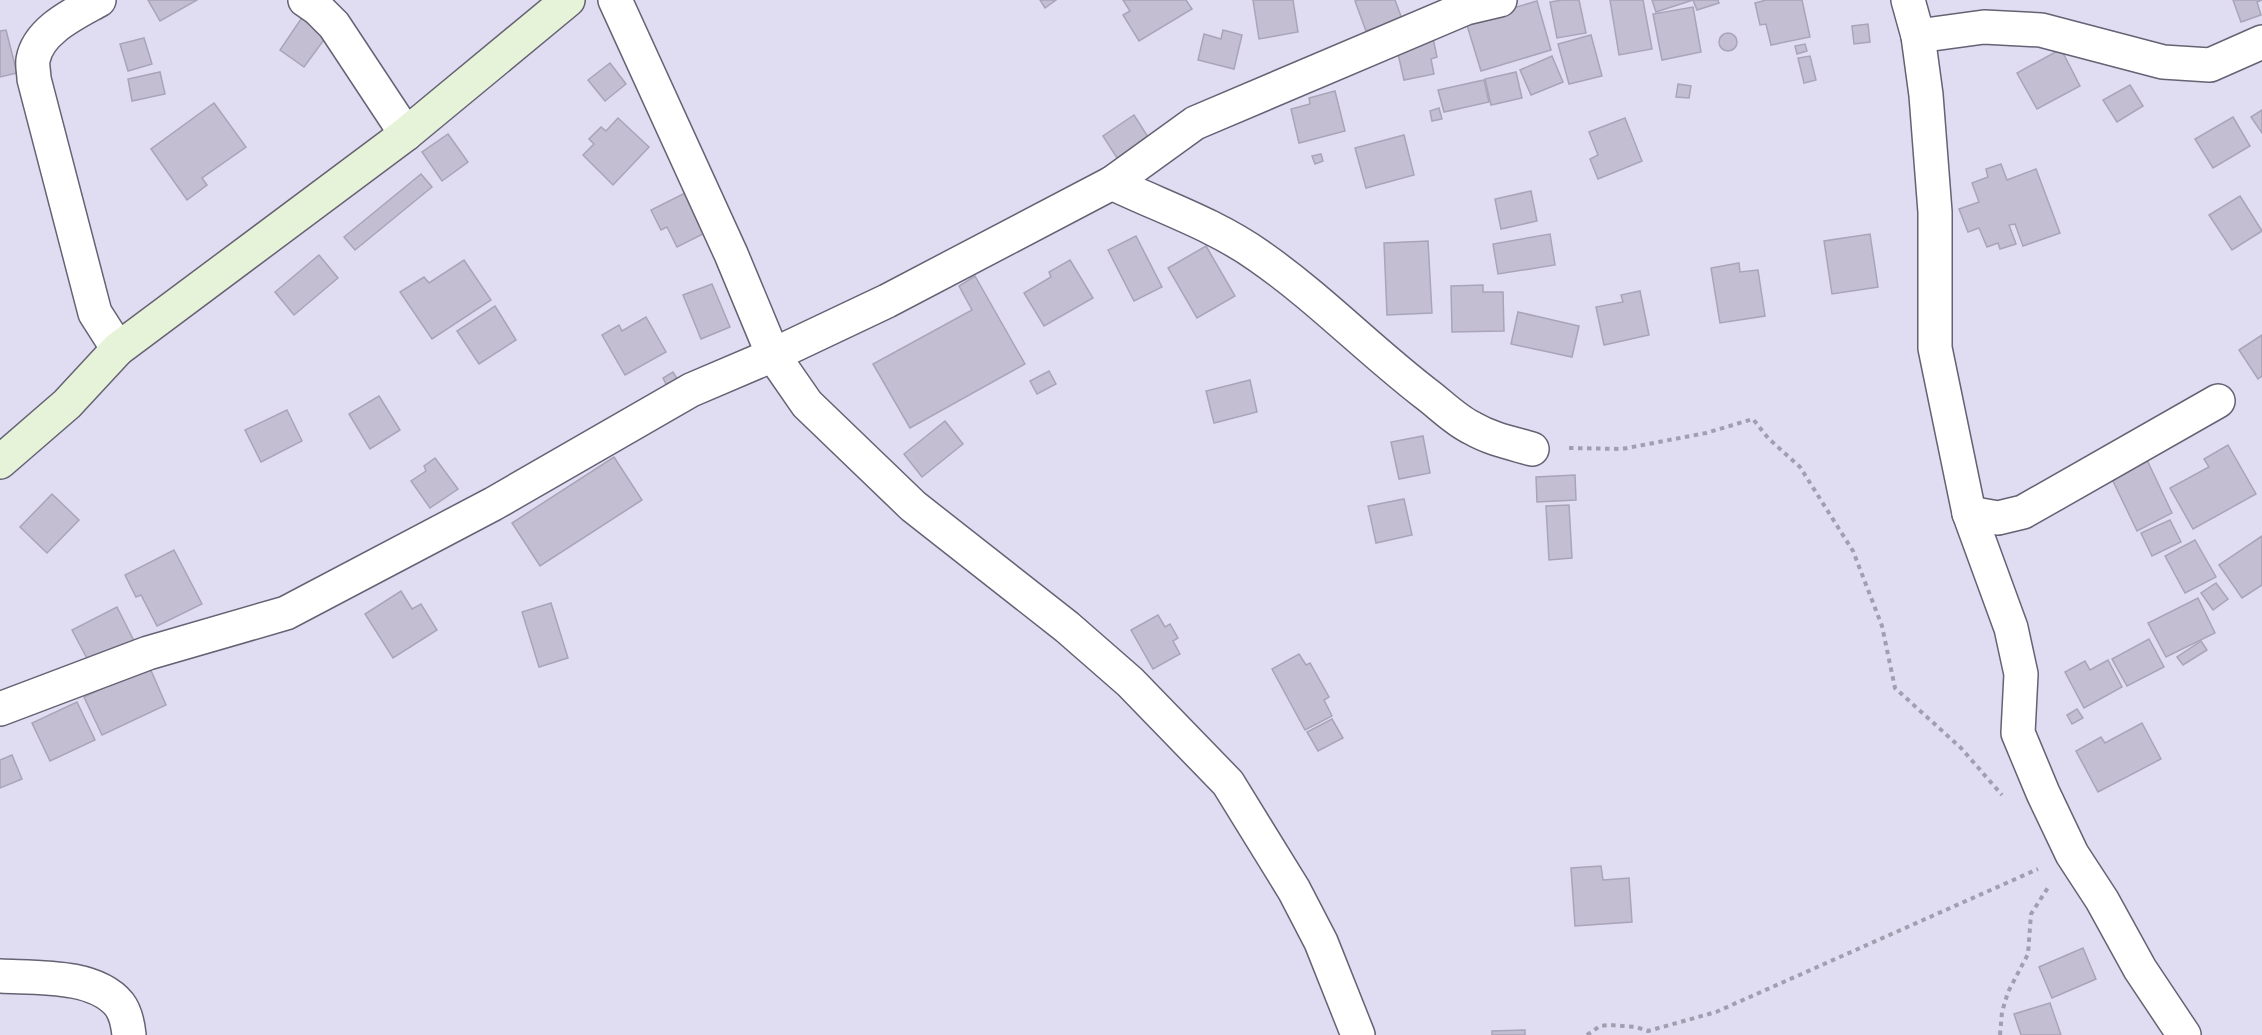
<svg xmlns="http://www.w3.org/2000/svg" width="2262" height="1035" font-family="'Fira Sans',sans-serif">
<rect width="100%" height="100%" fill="#e0ddf2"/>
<!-- building -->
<g fill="#c3bed2" stroke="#a9a4b8" stroke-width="1.5">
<path d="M148,0H197L160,21Z"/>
<path d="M1040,0H1056L1045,8Z"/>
<path d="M1123,0H1186L1192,9L1139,41L1123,15L1130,11Z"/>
<path d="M1253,0H1293L1298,32L1259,39Z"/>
<path d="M1358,0H1395L1402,19L1366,31L1355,1Z"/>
<path d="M1562,0H1579L1586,33L1557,38L1550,2Z"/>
<path d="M1610,0H1643L1652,49L1619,55Z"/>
<path d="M1652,0H1718L1719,3L1697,10L1693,0L1656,12Z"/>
<path d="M1766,0H1802L1810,37L1771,45L1766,24L1760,25L1755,3Z"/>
<path d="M2233,0H2262L2257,2L2261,15L2241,22Z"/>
<path d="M1537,1L1551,50L1481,71L1466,22Z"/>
<path d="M1693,7L1701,52L1662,60L1653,14Z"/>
<path d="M303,16L329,33L304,67L280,50Z"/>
<path d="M1868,24L1870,42L1854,44L1852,26Z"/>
<path d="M6,30L17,73L0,77V31Z"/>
<path d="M1223,30L1242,35L1234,69L1198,60L1204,34L1221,39Z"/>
<circle cx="1728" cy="42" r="9"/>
<path d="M1591,35L1602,76L1569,84L1558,44Z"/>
<path d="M144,38L152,64L128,71L120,44Z"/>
<path d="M1433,38L1437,57L1431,59L1434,74L1404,80L1396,45Z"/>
<path d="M1805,44L1807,51L1797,54L1795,46Z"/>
<path d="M2061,49L2080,86L2037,109L2017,73Z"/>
<path d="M1552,56L1563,82L1531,95L1520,70Z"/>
<path d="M1810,56L1816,80L1804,83L1798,58Z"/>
<path d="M610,63L626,84L605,101L588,80Z"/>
<path d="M160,72L165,94L132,101L128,79Z"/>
<path d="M1516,72L1522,98L1491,105L1485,79Z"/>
<path d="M1484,80L1489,102L1444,112L1438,90Z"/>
<path d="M1678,84L1691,86L1689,98L1676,97Z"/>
<path d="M2130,85L2143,106L2117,122L2103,100Z"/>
<path d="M1335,91L1345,131L1299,143L1291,109L1310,104L1309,98Z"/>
<path d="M214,103L246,147L202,178L207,185L187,200L151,149Z"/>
<path d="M1439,108L1442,119L1432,121L1430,111Z"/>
<path d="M2262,110V133L2251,117Z"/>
<path d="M1134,115L1148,137L1117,158L1103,136Z"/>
<path d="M2233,117L2250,146L2213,168L2195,139Z"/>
<path d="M618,118L649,147L613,185L583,155L594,144L589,139L601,127L606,131Z"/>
<path d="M1625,118L1642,161L1598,179L1590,159L1598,155L1589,132Z"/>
<path d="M448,134L468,162L442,181L422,152Z"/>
<path d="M1404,135L1414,175L1366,188L1355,148Z"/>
<path d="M1321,154L1323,161L1315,164L1312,156Z"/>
<path d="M2001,164L2007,180L2036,169L2060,233L2023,246L2015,224L2009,225L2016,244L2000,249L1998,243L1987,247L1979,228L1968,232L1959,209L1979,202L1972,183L1988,177L1986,169Z"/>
<path d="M421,174L432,187L355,250L344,237Z"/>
<path d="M1531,191L1537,221L1501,229L1495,199Z"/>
<path d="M687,192L707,232L677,247L667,227L661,230L651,210Z"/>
<path d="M2240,196L2262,231L2232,250L2209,215Z"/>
<path d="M1550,234L1555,265L1498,274L1493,244Z"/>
<path d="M1870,234L1878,287L1832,294L1824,241Z"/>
<path d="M1136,236L1162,287L1134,301L1108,250Z"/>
<path d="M1428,241L1432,313L1387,315L1384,243Z"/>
<path d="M1206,246L1235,296L1197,318L1168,268Z"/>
<path d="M319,255L338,278L294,315L275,292Z"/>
<path d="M464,260L491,300L432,339L400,292L424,277L429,283Z"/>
<path d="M1070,260L1093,298L1044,326L1024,293L1051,277L1049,272Z"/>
<path d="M1739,263L1740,272L1758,270L1765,316L1720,323L1711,268Z"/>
<path d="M975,276L1025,364L910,428L873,364L972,310L959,286Z"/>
<path d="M712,284L730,327L701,339L683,295Z"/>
<path d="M1483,285V292H1503L1504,331L1452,332L1451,286Z"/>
<path d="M1640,291L1649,335L1604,345L1596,307L1623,302L1621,295Z"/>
<path d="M495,306L516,340L479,364L457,331Z"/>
<path d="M1518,312L1579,326L1572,357L1511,344Z"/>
<path d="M646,317L666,352L625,375L602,335L619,325L622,331Z"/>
<path d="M2262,335V376L2258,379L2239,350Z"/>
<path d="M1049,371L1056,384L1037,394L1030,381Z"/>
<path d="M673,372L679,382L668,388L663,378Z"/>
<path d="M1250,380L1257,412L1214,423L1206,391Z"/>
<path d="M379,396L400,430L370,449L349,414Z"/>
<path d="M287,410L302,441L261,462L245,430Z"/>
<path d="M945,421L963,444L922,477L904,454Z"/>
<path d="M1423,436L1430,473L1399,479L1391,442Z"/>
<path d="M2228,445L2256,494L2193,529L2170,488L2209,467L2204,459Z"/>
<path d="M614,457L642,500L540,566L512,523Z"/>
<path d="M435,458L458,489L430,508L411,481L426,471L424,466Z"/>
<path d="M2147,460L2172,513L2137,531L2111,477Z"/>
<path d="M1575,475L1576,500L1537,502L1536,477Z"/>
<path d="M52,494L79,520L47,553L20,527Z"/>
<path d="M1404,499L1412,535L1376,543L1368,506Z"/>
<path d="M1569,505L1572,558L1549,560L1546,506Z"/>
<path d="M2170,520L2181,542L2152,556L2141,533Z"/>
<path d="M2262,536V585L2242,598L2219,565Z"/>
<path d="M2195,540L2216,577L2185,593L2165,556Z"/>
<path d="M174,550L202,604L157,626L141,595L136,597L125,575Z"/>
<path d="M2216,583L2228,599L2213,610L2201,593Z"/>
<path d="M401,591L412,609L421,604L437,630L393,658L365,614Z"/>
<path d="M2198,598L2215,633L2166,657L2148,623Z"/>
<path d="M551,603L568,658L539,667L522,612Z"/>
<path d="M117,607L135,643L91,666L72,630Z"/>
<path d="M1158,615L1165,627L1170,624L1178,638L1173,641L1180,654L1153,669L1131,630Z"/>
<path d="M2149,639L2164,667L2127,686L2112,659Z"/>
<path d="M2201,641L2207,650L2183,665L2177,657Z"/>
<path d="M1299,654L1306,665L1310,663L1329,697L1324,700L1332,716L1305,730L1272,669Z"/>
<path d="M2108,660L2122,687L2084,708L2065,672L2085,661L2090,670Z"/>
<path d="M149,666L166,705L102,735L84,697Z"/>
<path d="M77,702L95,740L50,761L32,723Z"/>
<path d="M2077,709L2083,718L2072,724L2067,715Z"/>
<path d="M1332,719L1343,738L1318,751L1307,732Z"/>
<path d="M2142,723L2161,759L2098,792L2076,751L2101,737L2105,743Z"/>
<path d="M12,755L22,779L0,788V760Z"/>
<path d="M1601,866L1603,880L1629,878L1632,922L1575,926L1571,868Z"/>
<path d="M2083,948L2096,979L2052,998L2039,967Z"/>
<path d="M2050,1003L2061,1035H2021L2014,1014Z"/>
<path d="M1525,1030V1035H1492V1031Z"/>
</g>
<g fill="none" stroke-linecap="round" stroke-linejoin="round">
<defs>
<g id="street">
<path d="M99,0C76,13 38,30 33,60C32,66 34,73 34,79L95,313L118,349"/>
<path d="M305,0L318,9L334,25L406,134"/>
<path d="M615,0L731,254L773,355L807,404L913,506L1067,627L1130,682L1228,783L1294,890L1321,942L1358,1035"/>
<path d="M1908,0L1918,36L1926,95L1935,212V348L1969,513L2011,628L2021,674L2018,733L2043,793L2072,854L2102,900L2140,969L2184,1035"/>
<path d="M1918,36L1984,27L2041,30L2163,62L2210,65L2262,42"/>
<path d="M1112,183C1162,207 1214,224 1259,256C1318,297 1368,349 1425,393C1440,404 1455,420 1472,428C1491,439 1511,443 1532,449"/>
<path d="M1969,513L1998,518L2023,512L2218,401"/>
<path d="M0,709L148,653L286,613L493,504L691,390L773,355L887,301L1112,183L1195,123L1466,8L1500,0"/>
<path d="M0,976C36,978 94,974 119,1004C126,1013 128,1025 129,1035"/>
</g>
<path id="secondary" d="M0,462L67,404L118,349L406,134L568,0"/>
</defs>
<!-- street casing -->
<use href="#street" stroke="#656274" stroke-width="36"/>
<!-- secondary casing -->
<use href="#secondary" stroke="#656274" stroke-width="36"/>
<!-- path -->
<g stroke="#a19faf" stroke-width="4" stroke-dasharray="4.5 4.5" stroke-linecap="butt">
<path d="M1569,448L1622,449L1706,433L1753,419L1768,438L1800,467L1853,551L1882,626L1895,688L1961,748L2002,795"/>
<path d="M1587,1035L1600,1026L1610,1025L1636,1027L1648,1031L1716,1012L2038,869"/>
<path d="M2000,1035L2002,1012L2008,992L2028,954L2031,914L2049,886"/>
</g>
<!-- street -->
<use href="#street" stroke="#fff" stroke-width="33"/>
<!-- secondary -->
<use href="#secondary" stroke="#e6f3d8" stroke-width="33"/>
</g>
</svg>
